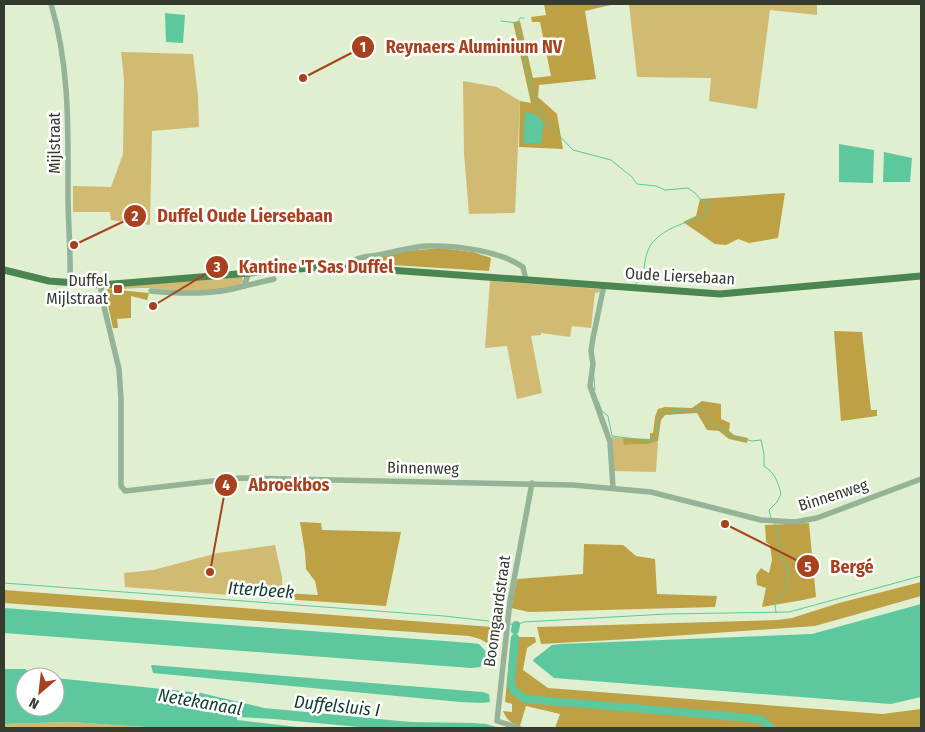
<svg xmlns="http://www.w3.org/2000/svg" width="925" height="732" font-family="'Fira Sans Condensed',sans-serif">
<rect width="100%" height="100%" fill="#dfefd0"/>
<!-- green -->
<g fill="#d1ba72">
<path d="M629,4H817V15L770,10L757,109L709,101L711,78L637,77Z"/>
<path d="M121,52L193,54L198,96L199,127L152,131L150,225L111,220L110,212H73V186L111,187L123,154L124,79Z"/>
<path d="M463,81L497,87L520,101L515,213L469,214L464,153Z"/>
<path d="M242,276L243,282C227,298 161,287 139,288C128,288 119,290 108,289L109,287Z"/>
<path d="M490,281L600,289V292L595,293L591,328L572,326L570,337L541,333V335L531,336L542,393L517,399L507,346L485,348Z"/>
<path d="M611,437L623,438L625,445L649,444L658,441L656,472L614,471Z"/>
<path d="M275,545L282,577L283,599L125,587L124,573L153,570L218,553Z"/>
<path d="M69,722L162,728H4V724Z"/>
</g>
<!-- forest -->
<g fill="#bda144">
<path d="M544,4H615L585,11L596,79L539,85L538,97L557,114L563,149L519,147L520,101L531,103L513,22L520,21L533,78L551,76L540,22H532L531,17L546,15Z"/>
<path d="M785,193L778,238L749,243L738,239L726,245L715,244L683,222L696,216L700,199Z"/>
<path d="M440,248L473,252L491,258L489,271L376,264L378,257L397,252Z"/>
<path d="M108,289L149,293L147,300L131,296V318L117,319L118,328H113L105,291Z"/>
<path d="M834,331L862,332L871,410H877V416L841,421Z"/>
<path d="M702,401L721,404V419L730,423L729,431L734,435L748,438L747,443L729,439L719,431L707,430L697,413L665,415L661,420L658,441L649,444L624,445L623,438L650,439V433H653L655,417L658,409L665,407L692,408Z"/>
<path d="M300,522L321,523L322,530L401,532L386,606L283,599V593L318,595L315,581L306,569L305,552Z"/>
<path d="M809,523L816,597L803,600L762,607L766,588L757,585L756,575L761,568L769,573L772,560L770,545L766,542L765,525Z"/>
<path d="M584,544L623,545L636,556L655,559L657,594L717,596L715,607L529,612L511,608L517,579L583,574Z"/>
<path d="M921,582V596L815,626L629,639L541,644L537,627L777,620L792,618L839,603Z"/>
<path d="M4,590L492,627L494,630L493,638L487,643L480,639L469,636L4,603Z"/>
<path d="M511,637H535L536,642L527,648L523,670L548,688L882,714L921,709V728H555L560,714L526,706L520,726C511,723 507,720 503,711L512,712V704L505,702Z"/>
</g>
<!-- water -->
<g fill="#5dc79e">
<path d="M165,13L185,15L183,43L166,42Z"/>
<path d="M525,112C535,113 539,115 544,124L541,143H523Z"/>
<path d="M839,144L874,150L873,183L839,182Z"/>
<path d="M884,152L912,158L910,182H883Z"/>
<path d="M921,604V697L891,704L554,678L533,661L534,659L552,645L560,644L812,634Z"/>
<path d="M4,608L471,643L479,644L490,656V659L480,667L471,668L4,633Z"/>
<path d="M151,665L482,692L489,694L490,702L482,703L460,702L153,673Z"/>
<path d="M4,669H25L38,676L45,677H25V707H55V678L201,693L264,708L410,722L473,723L486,724L500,728H369L274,719L237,717V720L307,728H162L69,722L4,724Z"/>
</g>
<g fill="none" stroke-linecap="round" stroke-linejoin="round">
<!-- stream -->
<g stroke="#5dc79e" stroke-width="1">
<path d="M524,18H520L517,23L534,99L549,125L573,150L611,160L632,177L637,184L656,186L665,190L688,188L695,193L701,200L708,201V206L705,216C687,222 664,228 652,243C645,252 644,268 643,278L634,285"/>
<path d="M501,21L517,23"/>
<path d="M594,377L595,390"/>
<path d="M598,401L602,411L608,416L612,436L652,441C658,432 657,432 657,422C658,406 683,411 693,412L699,407C705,413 708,420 713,427L724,429L728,435L752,441L761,440L764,454V466C775,473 778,482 781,494L777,502L769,510L771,518"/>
<path d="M774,523L777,527L781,558L788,567L787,587L775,603L776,613"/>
<path d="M4,583L444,616L506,623"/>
<path d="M510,624L516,625L524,622L666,614L789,612L921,576"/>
</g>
<!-- river -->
<g stroke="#5dc79e" stroke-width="8">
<path d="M515,630L516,625"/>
<path d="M515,638L511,682L513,690L525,699L750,718L762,720L771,728"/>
</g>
<!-- minor -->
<g stroke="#94b397" stroke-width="5.5">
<path d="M51,4C70,67 68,130 68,194C68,224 71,254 70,283"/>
<path d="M348,267C354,256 367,257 378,255C394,252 411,247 427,246C456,245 500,251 523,267L526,280"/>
<path d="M101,285V294L119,369L121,399V486L125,491L239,478L573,485L651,492L761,520L795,522L817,518L921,479"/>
<path d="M604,285L593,338L591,351L593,364L590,386L610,442L613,488"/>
<path d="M244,286L274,279"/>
<path d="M151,291C182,294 214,295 244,286L249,272"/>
<path d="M519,728L497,721L510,601L532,483"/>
</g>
<!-- major -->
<path stroke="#4a8552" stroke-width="7" d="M4,270L49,281L101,285L323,267H348L720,294L921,276"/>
</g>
<!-- markers -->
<rect fill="#a8411e" stroke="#fff" stroke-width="2" x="113" y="284" width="10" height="10" rx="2.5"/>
<g text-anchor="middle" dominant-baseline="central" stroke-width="5" stroke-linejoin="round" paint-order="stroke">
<!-- street labels -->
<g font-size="16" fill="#343a2e" stroke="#fff">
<text transform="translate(54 143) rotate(-90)">Mijlstraat</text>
<text transform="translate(680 276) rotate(3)">Oude Liersebaan</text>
<text transform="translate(423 468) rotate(1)">Binnenweg</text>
<text transform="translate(833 495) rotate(-18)">Binnenweg</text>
<text transform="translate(497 611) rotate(-82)">Boomgaardstraat</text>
</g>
<!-- poi labels -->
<g font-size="16" fill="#343a2e" stroke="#fff" text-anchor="end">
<text x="108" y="280">Duffel<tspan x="108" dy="18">Mijlstraat</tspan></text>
</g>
<!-- water labels -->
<g font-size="18" font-style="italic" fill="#0f3e2d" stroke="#fff">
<text transform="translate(261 590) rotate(4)">Itterbeek</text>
<text transform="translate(200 702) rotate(10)">Netekanaal</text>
<text transform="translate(337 706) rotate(6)">Duffelsluis I</text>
</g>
</g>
<!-- callouts -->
<path fill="none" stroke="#a8411e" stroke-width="2" d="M303 78L363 47M74 245L135 216M153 306L217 267M210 572L226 485M725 524L808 566"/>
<g fill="#a8411e" stroke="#fff" stroke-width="2">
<circle cx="303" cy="78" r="5"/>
<circle cx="74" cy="245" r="5"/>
<circle cx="153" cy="306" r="5"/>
<circle cx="210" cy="572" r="5"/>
<circle cx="725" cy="524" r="5"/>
<circle cx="363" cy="47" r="12"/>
<circle cx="135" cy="216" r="12"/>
<circle cx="217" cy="267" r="12"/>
<circle cx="226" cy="485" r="12"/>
<circle cx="808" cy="566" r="12"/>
</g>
<g font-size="15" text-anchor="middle" font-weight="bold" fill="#fff">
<text x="363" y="52">1</text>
<text x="135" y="221">2</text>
<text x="217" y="272">3</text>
<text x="226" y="490">4</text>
<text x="808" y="572">5</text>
</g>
<g font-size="18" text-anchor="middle" font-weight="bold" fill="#a8411e" stroke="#fff" stroke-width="5" stroke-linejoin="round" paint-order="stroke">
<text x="474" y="53">Reynaers Aluminium NV</text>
<text x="245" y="222">Duffel Oude Liersebaan</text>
<text x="316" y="273">Kantine 'T Sas Duffel</text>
<text x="289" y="491">Abroekbos</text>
<text x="852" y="573">Bergé</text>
</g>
<!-- border -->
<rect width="925" height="732" fill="none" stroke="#343a2e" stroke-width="10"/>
<!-- north arrow -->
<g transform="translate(40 692) rotate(208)"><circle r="24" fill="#ffffff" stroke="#aeb0ab"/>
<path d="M0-4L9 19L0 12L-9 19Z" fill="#a8411e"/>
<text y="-8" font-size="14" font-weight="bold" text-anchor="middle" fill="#343a2e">N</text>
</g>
</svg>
